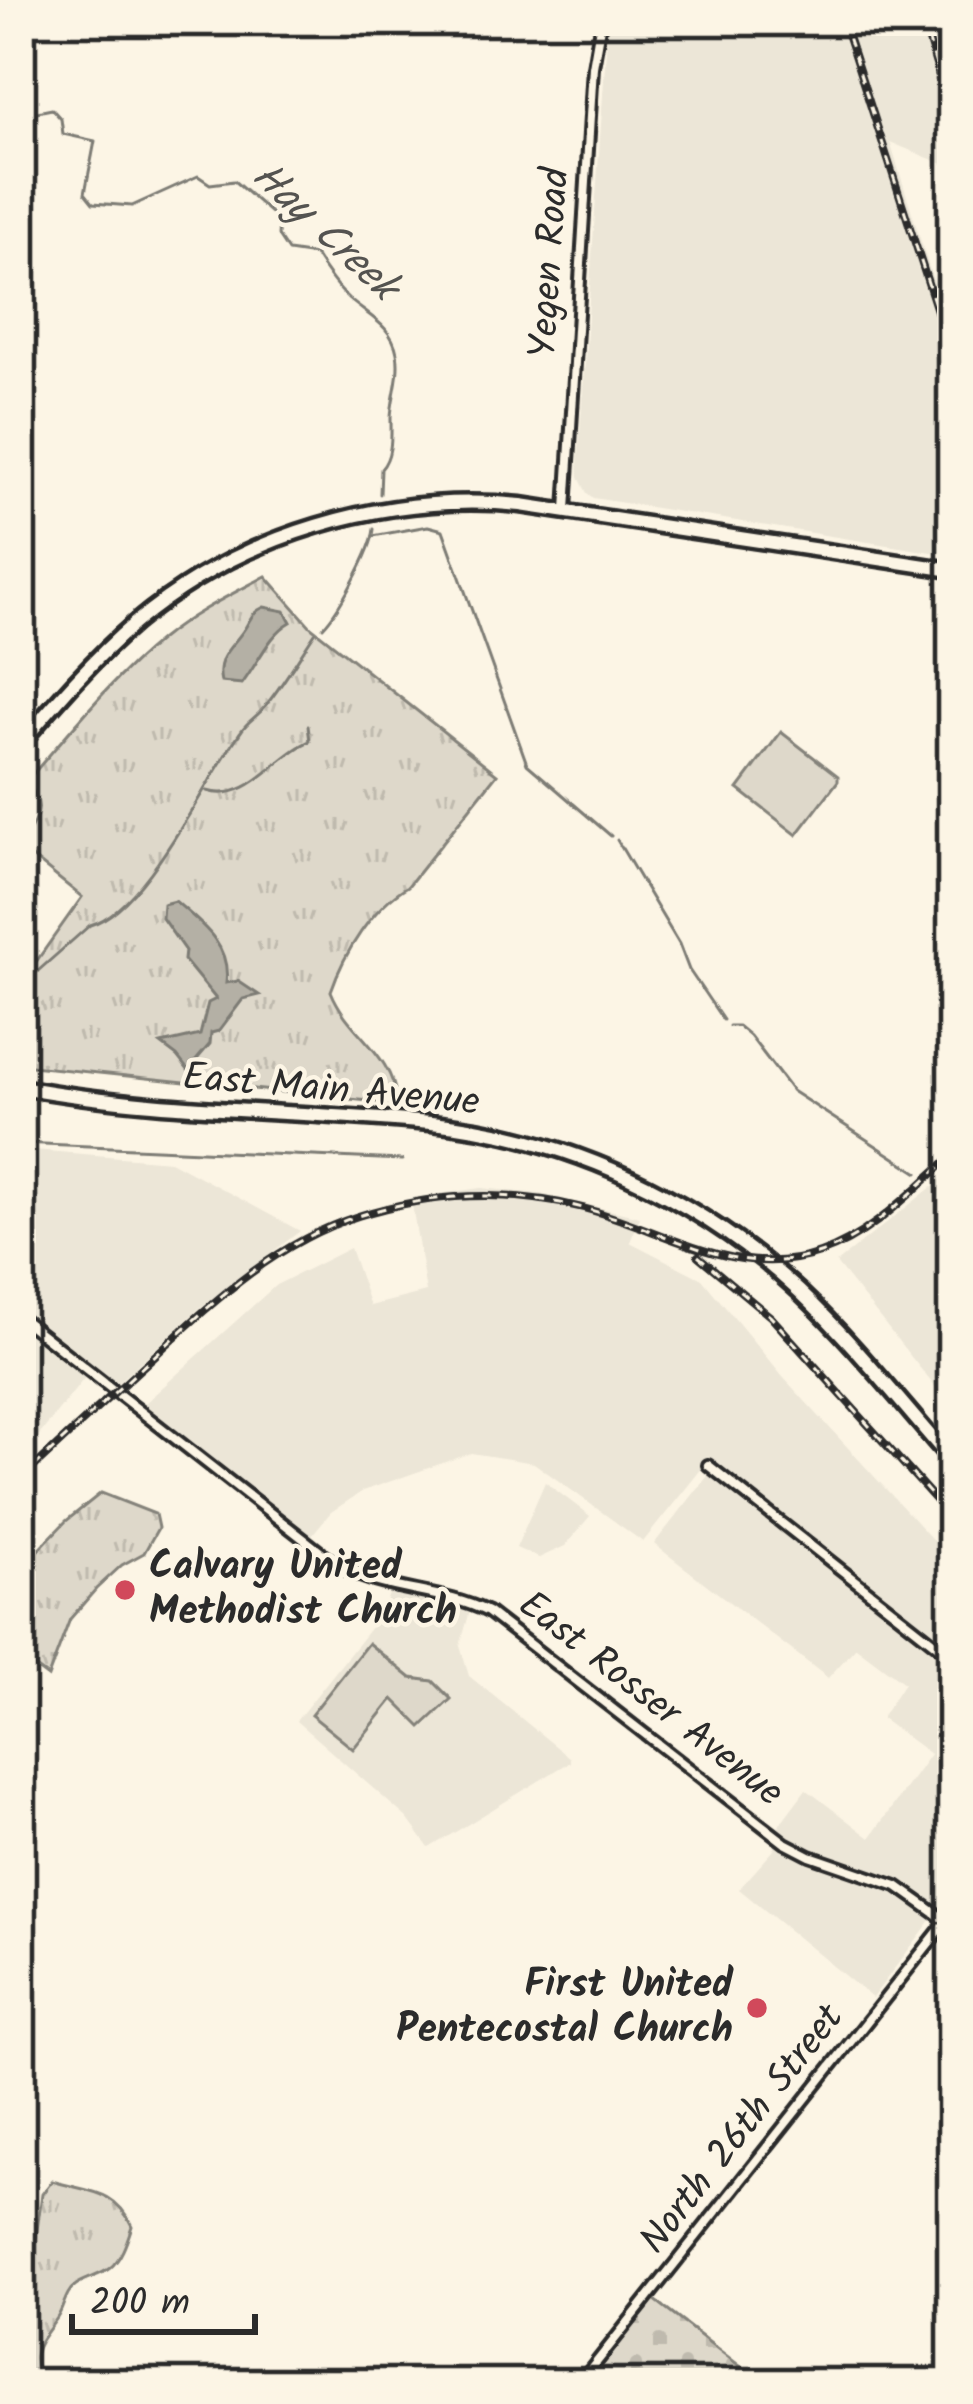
<svg xmlns="http://www.w3.org/2000/svg" width="973" height="2404" font-family="Kalam,sans-serif">
<defs>
<pattern id="cemetery-stones" width="16" height="16" patternUnits="userSpaceOnUse" patternTransform="scale(3)"><rect width="16" height="16" fill="#ded8ca"/><path d="M2 7V4a2 2 0 0 1 4 0v3zM10 15v-3a2 2 0 0 1 4 0v3z" fill="#bfbaae"/></pattern>
<pattern id="park-tufts" width="24" height="20" patternUnits="userSpaceOnUse" patternTransform="scale(3)"><rect width="24" height="20" fill="#ded8ca"/><path d="M3 7l-1-3M5 7V3M7 7l1-3M15 17l-1-3M17 17v-4M19 17l1-3" fill="none" stroke="#bfbaae"/></pattern>
</defs>
<rect width="100%" height="100%" fill="#fcf5e5"/>
<filter id="ink" filterUnits="userSpaceOnUse"><feTurbulence type="fractalNoise" baseFrequency=".00833" numOctaves="2"/><feDisplacementMap in="SourceGraphic" scale="24" xChannelSelector="R" yChannelSelector="G"/><feConvolveMatrix kernelMatrix="1 2 1 2 8 2 1 2 1" color-interpolation-filters="sRGB"/></filter>
<g filter="url(#ink)">
<!-- built -->
<g fill="#ece6d7">
<path d="M608,21H952V172L950,167L890,142L952,341V550L931,552L593,498L587,493L579,477L578,462Z"/>
<path d="M21,1149L170,1161L300,1231L202,1306L116,1384L21,1309Z"/>
<path d="M952,1171V1408L836,1263Z"/>
<path d="M481,1188L540,1194L640,1217L630,1242L702,1279L782,1376L952,1561V1615L938,1633L952,1644V1915L941,1907L872,1998L739,1889L774,1850L780,1824L806,1789L870,1838L930,1754L881,1718L904,1683L856,1647L828,1678L654,1544L711,1472L703,1467L643,1542L534,1463L471,1453L363,1491L331,1512L311,1536L144,1404L276,1285L350,1248L370,1306L426,1292L411,1198Z"/>
<path d="M21,1325L86,1376L36,1439L21,1427Z"/>
<path d="M545,1482L590,1516L565,1546L539,1558L516,1548Z"/>
<path d="M390,1592L470,1611L460,1646L469,1676L570,1758V1762L429,1848L407,1818L296,1721L380,1616Z"/>
</g>
<!-- cemetery -->
<path fill="url(#cemetery-stones)" stroke="#84827a" stroke-width="3" d="M654,2300L762,2383H588Z"/>
<!-- park -->
<g fill="url(#park-tufts)" stroke="#84827a" stroke-width="3">
<path d="M266,576L311,627L497,774L408,886C372,907 344,953 331,991C349,1036 391,1049 398,1104L21,1065V983L82,897L21,848C31,821 52,811 26,782C69,733 110,680 161,639C193,613 230,595 266,576Z"/>
<path d="M101,1493L155,1514L158,1528L144,1553L122,1565L96,1589L70,1619L48,1677L21,1657V1568L66,1521Z"/>
<path d="M52,2181C87,2192 115,2188 132,2226C127,2241 122,2258 110,2268C100,2276 86,2278 76,2285C65,2292 64,2308 57,2318C41,2342 23,2355 46,2383H21V2245L36,2237L42,2194Z"/>
</g>
<!-- pitch -->
<g fill="#ded8ca" stroke="#84827a" stroke-width="3">
<path d="M781,732L838,776V781L797,835L738,789Z"/>
<path d="M368,1643L411,1678L433,1681L451,1699L421,1727L393,1699L353,1749L311,1715Z"/>
</g>
<!-- water -->
<g fill="#b4b0a5" stroke="#7d7b74" stroke-width="3">
<path d="M264,607L285,611L291,622C269,634 257,665 242,684L221,682C215,656 233,647 245,628C252,617 251,613 264,607Z"/>
<path d="M175,901C202,924 231,945 226,983L238,981L259,995L243,999L219,1031L211,1033L210,1044L188,1070L177,1056L161,1044L200,1035L208,1003L216,999L184,960L185,951L162,918L163,904Z"/>
</g>
<g fill="none" stroke-linecap="round" stroke-linejoin="round">
<!-- stream -->
<g stroke="#7d7b74" stroke-width="3">
<path d="M21,141L37,112L52,109L61,119L63,134L95,141L85,193L93,203L132,206L198,176L210,184L234,181L279,220L278,236L288,251L315,255C325,271 335,286 349,299C368,316 392,325 397,353C401,375 392,396 391,417C391,434 393,456 381,469L380,494"/>
<path d="M373,536L428,526L443,530L527,764L611,836"/>
<path d="M323,627C339,611 372,550 374,529"/>
<path d="M207,791C249,804 276,755 310,741L308,726"/>
<path d="M617,840L679,944L689,970L723,1020"/>
<path d="M21,986L90,925C146,910 206,778 242,730C247,722 256,717 262,710C279,691 300,655 315,633"/>
<path d="M729,1026H738L750,1036L792,1091L918,1173"/>
<path d="M21,1143L402,1160"/>
</g>
<defs>
<g id="minor">
<path d="M566,510L593,67L601,21"/>
<path d="M21,1318L337,1565C383,1593 440,1588 488,1612L785,1843L810,1856L897,1886L952,1925"/>
<path d="M708,1465L952,1657"/>
<path d="M580,2383L952,1914"/>
</g>
<g id="major">
<path d="M21,743C57,701 93,659 135,623C241,534 385,492 521,505L952,570"/>
<path d="M21,1087C157,1112 294,1110 431,1123C567,1136 699,1198 799,1291C854,1343 902,1404 952,1461"/>
</g>
</defs>
<!-- minor casing -->
<use href="#minor" stroke="#2b2b2b" stroke-width="16"/>
<!-- major casing -->
<use href="#major" stroke="#2b2b2b" stroke-width="21"/>
<!-- minor -->
<use href="#minor" stroke="#fcf5e5" stroke-width="8"/>
<!-- major -->
<use href="#major" stroke="#fcf5e5" stroke-width="12"/>
<defs>
<g id="rail">
<path d="M843,21L952,357"/>
<path d="M923,21L952,119"/>
<path d="M698,1256L771,1317L952,1518"/>
<path d="M21,1479C64,1439 106,1400 149,1361C212,1303 274,1243 358,1216C430,1193 509,1189 583,1208C663,1228 736,1282 820,1253C872,1235 912,1191 952,1156"/>
</g>
</defs>
<!-- rail casing -->
<use href="#rail" stroke="#2b2b2b" stroke-width="8"/>
<!-- rail -->
<use href="#rail" stroke="#fcf5e5" stroke-width="3" stroke-dasharray="9" stroke-linecap="butt"/>
</g>
</g>
<!-- markers -->
<g fill="#d1495b" stroke="#fcf5e5" stroke-width="4.5">
<circle cx="125" cy="1590" r="12"/>
<circle cx="757" cy="2008" r="12"/>
</g>
<g text-anchor="middle" dominant-baseline="central" stroke-width="9" stroke-linejoin="round" paint-order="stroke">
<!-- street labels -->
<g font-size="39" fill="#2b2b2b" stroke="#fcf5e5">
<text transform="translate(551 263) rotate(-86)">Yegen Road</text>
<text transform="translate(331 1091) rotate(5)">East Main Avenue</text>
<text transform="translate(650 1700) rotate(38)">East Rosser Avenue</text>
<text transform="translate(743 2130) rotate(-52)">North 26th Street</text>
</g>
<!-- poi labels -->
<g font-size="39" font-weight="bold" fill="#2b2b2b" stroke="#fcf5e5" text-anchor="start">
<text x="149" y="1568">Calvary United<tspan x="149" dy="45">Methodist Church</tspan></text>
<text x="733" y="1986" text-anchor="end">First United<tspan x="733" dy="45">Pentecostal Church</tspan></text>
</g>
<!-- water labels -->
<g font-size="42" font-style="italic" fill="#545350" stroke="#fcf5e5">
<text transform="translate(324 232) rotate(43)">Hay Creek</text>
</g>
</g>
<!-- margin -->
<rect width="973" height="2404" fill="none" stroke="#fcf5e5" stroke-width="72"/>
<rect x="36" y="36" width="901" height="2332" fill="none" stroke="#2b2b2b" stroke-width="4.5" filter="url(#ink)"/>
<!-- scale -->
<path d="M72 2314v18h183v-18" fill="none" stroke="#2b2b2b" stroke-width="6"/>
<text x="90" y="2314" font-size="36" fill="#2b2b2b" stroke="#fcf5e5" stroke-width="9" paint-order="stroke">200 m</text>
</svg>
